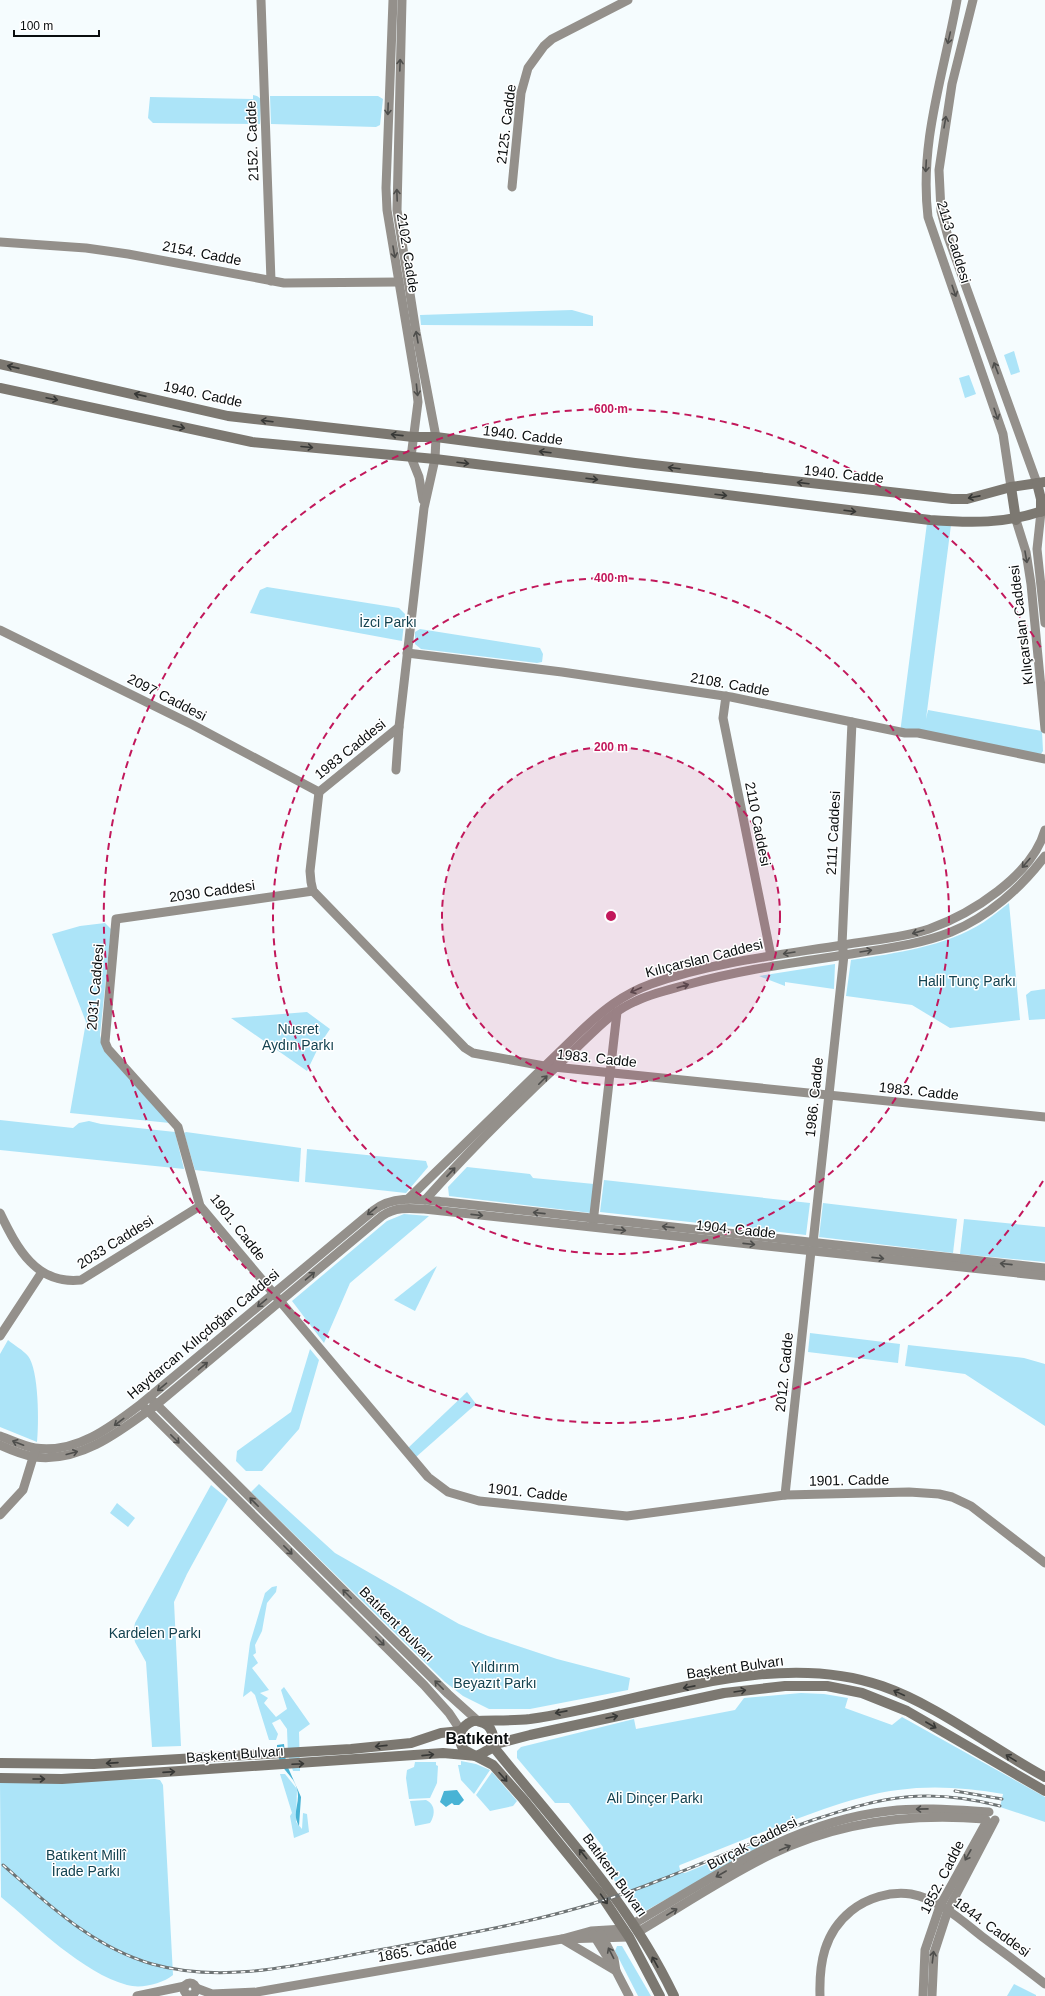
<svg xmlns="http://www.w3.org/2000/svg" width="1045" height="1996" font-family="Helvetica,sans-serif">
<rect width="100%" height="100%" fill="#f5fcfe"/>
<!-- green -->
<g fill="#ace4f8">
<path d="M253,95L257,96L261,99L260,124L153,123L148,118L150,97L253,99Z"/>
<path d="M270,96H378L383,99L380,125L376,127L271,124Z"/>
<path d="M572,310L593,316V326L421,325L420,315Z"/>
<path d="M1014,351L1020,372L1011,375L1004,355Z"/>
<path d="M969,375L976,394L965,398L959,378Z"/>
<path d="M927,523L951,525L926,719L928,710L1042,731L1043,751L1041,754L900,733Z"/>
<path d="M267,587L399,608L405,614L402,641L250,613L260,590Z"/>
<path d="M420,629L540,648L543,654L542,662L537,663L421,649L415,644V632Z"/>
<path d="M1009,903L1020,1020L950,1028L912,1005L846,996L851,960C896,953 945,947 984,922C993,916 1001,909 1009,903Z"/>
<path d="M105,923L111,929L100,1035L104,1051L170,1123L70,1113L86,1022L52,934L80,926Z"/>
<path d="M835,964L834,989L785,982V986L759,976Z"/>
<path d="M1045,989V1019L1029,1020L1026,995L1031,991Z"/>
<path d="M307,1012L330,1029L320,1044L307,1071L231,1018Z"/>
<path d="M0,1120L73,1128L79,1123L89,1121L101,1124L175,1132L184,1169L0,1150Z"/>
<path d="M186,1132L301,1148L299,1182L195,1170L184,1133Z"/>
<path d="M307,1149L426,1161L428,1167L406,1193L305,1182Z"/>
<path d="M467,1167L530,1174L533,1178L594,1184L591,1213L449,1196L448,1187Z"/>
<path d="M604,1180L810,1203L806,1235L600,1212Z"/>
<path d="M823,1203L957,1219L953,1253L819,1237Z"/>
<path d="M404,1214L429,1216L350,1283L324,1343L292,1301L387,1221Z"/>
<path d="M964,1219L1045,1227V1262L960,1254Z"/>
<path d="M437,1266L415,1311L394,1300Z"/>
<path d="M810,1333L900,1344L898,1363L808,1352Z"/>
<path d="M8,1340C14,1345 23,1350 28,1356C39,1370 39,1424 37,1442L0,1427V1354Z"/>
<path d="M908,1345L1024,1358L1045,1364V1426L965,1374L905,1366Z"/>
<path d="M310,1349L319,1360L299,1429L262,1471H246L236,1461L237,1451L291,1412Z"/>
<path d="M467,1392L476,1404L416,1457L408,1448Z"/>
<path d="M259,1484L335,1553L459,1624L488,1636L557,1659L630,1678L628,1690L530,1709H489L463,1696L445,1682L251,1492Z"/>
<path d="M211,1485L228,1499L187,1574L174,1602L181,1746L152,1747L146,1662L135,1642L133,1633L135,1623Z"/>
<path d="M117,1503L135,1518L128,1527L110,1513Z"/>
<path d="M277,1586L276,1592L267,1603L262,1631L255,1645L256,1653L253,1655L258,1663L252,1668L269,1690L260,1693L268,1698L264,1703L276,1717L287,1709L281,1690L284,1687L310,1724L299,1732L300,1771H293L288,1755L287,1729L280,1719L272,1723L278,1734L276,1740H269L255,1695L251,1691L243,1697L250,1643L265,1593L272,1587Z"/>
<path d="M801,1693L824,1694L848,1698L845,1708L892,1725L902,1717L1045,1797V1822L1000,1807L1003,1794C968,1788 933,1785 898,1790C873,1793 848,1801 824,1809C776,1826 728,1846 680,1865L679,1866L681,1873H685L794,1828L638,1915L604,1865L603,1847L569,1803H555L517,1758V1751L521,1747L634,1719L636,1729L735,1710L744,1698Z"/>
<path d="M461,1761L476,1764L490,1770L474,1794L461,1780L458,1765H461Z"/>
<path d="M415,1762H436V1765L438,1766L437,1783L430,1798L409,1799L406,1778L407,1770L414,1767Z"/>
<path d="M492,1772L517,1801L513,1806L490,1811L476,1795Z"/>
<path d="M280,1774H285L297,1789L296,1822L302,1829L303,1813L307,1814L309,1832L294,1838L290,1816L292,1813Z"/>
<path d="M155,1779L160,1780L163,1785L173,1975C162,1984 141,1989 127,1985C83,1973 36,1926 1,1897L0,1783Z"/>
<path d="M426,1800C436,1805 435,1815 430,1823L415,1826L410,1801Z"/>
<path d="M617,1946H622L651,1996H638L615,1951Z"/>
<path d="M1014,1984L1036,1995V1996H1007Z"/>
</g>
<!-- water -->
<g fill="#49b3d5">
<path d="M284,1744L286,1763L301,1797L299,1826C291,1813 301,1803 297,1789C292,1771 277,1771 277,1745Z"/>
<path d="M457,1790L464,1800L459,1805H454L452,1803L446,1807L440,1802L444,1791Z"/>
</g>
<g fill="none" stroke-linecap="round" stroke-linejoin="round">
<!-- secondary -->
<g stroke="#94908b" stroke-width="9">
<path d="M261,0L271,281"/>
<path d="M393,0L386,188L387,210L416,384L418,402L411,457L419,477L423,500"/>
<path d="M957,0C944,73 919,142 928,217L1003,434L1011,487"/>
<path d="M973,0L952,84L939,170L941,211L948,237L1037,483"/>
<path d="M512,187L521,93L528,68L544,46L552,39L628,0"/>
<path d="M0,242L86,248L128,254L284,283L399,282"/>
<path d="M1041,512L1037,549L1045,623"/>
<path d="M1016,520L1026,552L1031,584L1045,729"/>
<path d="M0,630L193,725L319,792"/>
<path d="M407,653L562,672L731,697L905,733H918L1045,759"/>
<path d="M726,696L723,718L771,956"/>
<path d="M396,770L399,727L424,508L435,459L436,437L416,332L397,210L402,0"/>
<path d="M319,792L310,871L311,882L313,891L465,1048L473,1053L544,1066L1045,1117"/>
<path d="M319,792L399,727"/>
<path d="M313,891L116,919L105,1042L108,1049L178,1127L200,1206L428,1477L448,1492L479,1501L627,1516L785,1495L909,1492L939,1494L952,1497L971,1506L1045,1563"/>
<path d="M408,1199L581,1031C602,1011 623,994 651,984C712,962 779,955 843,945C871,940 902,938 929,929C971,914 1032,876 1045,830"/>
<path d="M425,1200C471,1149 520,1100 571,1053C590,1036 609,1013 634,1002C650,994 668,990 686,985C742,969 800,962 857,953C889,948 921,944 951,932C988,917 1021,888 1045,856"/>
<path d="M0,1213C17,1248 36,1285 81,1280L200,1206"/>
<path d="M593,1223L617,1012"/>
<path d="M813,1243L844,955L842,945L852,722"/>
<path d="M0,1336L42,1272"/>
<path d="M153,1401L448,1694L478,1721"/>
<path d="M145,1408L424,1685L449,1713L461,1731"/>
<path d="M0,1436C11,1440 23,1446 35,1448C76,1454 111,1427 141,1404L374,1210C395,1194 422,1200 446,1202L1045,1268"/>
<path d="M0,1445C11,1450 23,1455 35,1457C81,1463 122,1430 156,1405L382,1216C395,1207 408,1208 424,1209L1045,1276"/>
<path d="M785,1495L811,1251"/>
<path d="M0,1515L23,1490L35,1451"/>
<path d="M633,1924C714,1877 794,1821 889,1811C922,1807 956,1810 989,1812"/>
<path d="M624,1929L591,1931L562,1939L629,1937"/>
<path d="M638,1932C682,1906 726,1876 772,1854C840,1821 912,1813 985,1819"/>
<path d="M593,1934L616,1971L614,1959L601,1934"/>
<circle cx="190" cy="1989" r="6"/>
<path d="M196,1988L212,1994L257,1992L562,1939L616,1971L629,1996"/>
<path d="M137,1996L185,1986"/>
<path d="M820,1996C819,1963 824,1933 851,1911C867,1898 890,1891 911,1894C939,1899 962,1921 984,1938C1004,1953 1025,1968 1045,1984"/>
<path d="M923,1996L925,1950L940,1906L987,1821"/>
<path d="M932,1996L934,1953L948,1910L995,1820"/>
</g>
<!-- primary -->
<g stroke="#7c7871" stroke-width="10">
<path d="M0,364L228,416L413,437H436L635,463L952,499H967L1011,487L1045,482"/>
<path d="M0,388L252,442L435,459L930,520C970,523 1006,524 1045,510"/>
<path d="M1037,483L1041,499V512"/>
<path d="M1011,487L1016,520"/>
<path d="M492,1745L530,1735L724,1693L785,1686H827L862,1693L907,1711L1045,1791"/>
<path d="M492,1745C557,1826 629,1901 674,1996"/>
<path d="M0,1763L94,1764L351,1749L411,1743L441,1733L461,1731"/>
<path d="M0,1778L62,1779L443,1753L477,1756L490,1749C496,1738 493,1725 480,1722"/>
<path d="M660,1996L629,1937L601,1895L523,1799L493,1765L464,1750C456,1738 460,1726 473,1721C492,1720 511,1721 530,1719C641,1704 771,1647 882,1686C937,1705 993,1749 1045,1777"/>
</g>
<defs>
<g id="rail">
<path d="M955,1791L1002,1799"/>
<path d="M3,1865C49,1905 93,1947 152,1964C227,1985 304,1963 378,1950C474,1933 569,1917 660,1880C711,1860 761,1838 813,1820C844,1810 874,1800 906,1797C938,1794 969,1798 1000,1806"/>
</g>
</defs>
<!-- rail casing -->
<use href="#rail" stroke="#6e7475" stroke-width="3"/>
<!-- rail -->
<use href="#rail" stroke="#fff" stroke-width="1.5" stroke-dasharray="4.5" stroke-linecap="butt"/>
</g>
<!-- one-way arrows -->
<defs><path id="oneway-shaft" d="M-6 0H5M1.5-3L5.5 0L1.5 3" fill="none" stroke-width="1.6" stroke-linecap="round" stroke-linejoin="round"/></defs>
<g stroke="#4e4e4c">
<use href="#oneway-shaft" transform="translate(949 38) rotate(103)"/>
<use href="#oneway-shaft" transform="translate(400 65) rotate(-88)"/>
<use href="#oneway-shaft" transform="translate(388 109) rotate(92)"/>
<use href="#oneway-shaft" transform="translate(945 122) rotate(-80)"/>
<use href="#oneway-shaft" transform="translate(926 166) rotate(93)"/>
<use href="#oneway-shaft" transform="translate(397 195) rotate(-92)"/>
<use href="#oneway-shaft" transform="translate(394 252) rotate(80)"/>
<use href="#oneway-shaft" transform="translate(954 291) rotate(71)"/>
<use href="#oneway-shaft" transform="translate(417 337) rotate(-100)"/>
<use href="#oneway-shaft" transform="translate(996 368) rotate(-111)"/>
<use href="#oneway-shaft" transform="translate(417 390) rotate(84)"/>
<use href="#oneway-shaft" transform="translate(996 414) rotate(71)"/>
<use href="#oneway-shaft" transform="translate(1026 557) rotate(80)"/>
<use href="#oneway-shaft" transform="translate(1026 863) rotate(131)"/>
<use href="#oneway-shaft" transform="translate(918 932) rotate(164)"/>
<use href="#oneway-shaft" transform="translate(866 951) rotate(-9)"/>
<use href="#oneway-shaft" transform="translate(789 953) rotate(171)"/>
<use href="#oneway-shaft" transform="translate(683 986) rotate(-16)"/>
<use href="#oneway-shaft" transform="translate(636 990) rotate(156)"/>
<use href="#oneway-shaft" transform="translate(543 1080) rotate(-45)"/>
<use href="#oneway-shaft" transform="translate(451 1172) rotate(-47)"/>
<use href="#oneway-shaft" transform="translate(372 1211) rotate(141)"/>
<use href="#oneway-shaft" transform="translate(539 1213) rotate(-174)"/>
<use href="#oneway-shaft" transform="translate(477 1215) rotate(6)"/>
<use href="#oneway-shaft" transform="translate(668 1227) rotate(-174)"/>
<use href="#oneway-shaft" transform="translate(620 1230) rotate(6)"/>
<use href="#oneway-shaft" transform="translate(749 1244) rotate(6)"/>
<use href="#oneway-shaft" transform="translate(878 1258) rotate(6)"/>
<use href="#oneway-shaft" transform="translate(1006 1264) rotate(-174)"/>
<use href="#oneway-shaft" transform="translate(310 1276) rotate(-40)"/>
<use href="#oneway-shaft" transform="translate(262 1303) rotate(140)"/>
<use href="#oneway-shaft" transform="translate(203 1366) rotate(-40)"/>
<use href="#oneway-shaft" transform="translate(162 1387) rotate(140)"/>
<use href="#oneway-shaft" transform="translate(119 1422) rotate(143)"/>
<use href="#oneway-shaft" transform="translate(175 1439) rotate(45)"/>
<use href="#oneway-shaft" transform="translate(18 1443) rotate(-159)"/>
<use href="#oneway-shaft" transform="translate(72 1453) rotate(-15)"/>
<use href="#oneway-shaft" transform="translate(254 1502) rotate(-135)"/>
<use href="#oneway-shaft" transform="translate(288 1550) rotate(45)"/>
<use href="#oneway-shaft" transform="translate(347 1594) rotate(-135)"/>
<use href="#oneway-shaft" transform="translate(380 1641) rotate(45)"/>
<use href="#oneway-shaft" transform="translate(439 1685) rotate(-135)"/>
<use href="#oneway-shaft" transform="translate(922 1809) rotate(179)"/>
<use href="#oneway-shaft" transform="translate(785 1848) rotate(-23)"/>
<use href="#oneway-shaft" transform="translate(968 1855) rotate(119)"/>
<use href="#oneway-shaft" transform="translate(721 1874) rotate(150)"/>
<use href="#oneway-shaft" transform="translate(672 1912) rotate(-31)"/>
<use href="#oneway-shaft" transform="translate(611 1953) rotate(-117)"/>
<use href="#oneway-shaft" transform="translate(933 1957) rotate(-83)"/>
</g>
<g stroke="#373836">
<use href="#oneway-shaft" transform="translate(13 367) rotate(-167)"/>
<use href="#oneway-shaft" transform="translate(140 395) rotate(-167)"/>
<use href="#oneway-shaft" transform="translate(52 399) rotate(12)"/>
<use href="#oneway-shaft" transform="translate(267 421) rotate(-173)"/>
<use href="#oneway-shaft" transform="translate(179 427) rotate(12)"/>
<use href="#oneway-shaft" transform="translate(397 435) rotate(-174)"/>
<use href="#oneway-shaft" transform="translate(307 447) rotate(5)"/>
<use href="#oneway-shaft" transform="translate(545 452) rotate(-173)"/>
<use href="#oneway-shaft" transform="translate(463 463) rotate(7)"/>
<use href="#oneway-shaft" transform="translate(674 468) rotate(-173)"/>
<use href="#oneway-shaft" transform="translate(592 479) rotate(7)"/>
<use href="#oneway-shaft" transform="translate(803 483) rotate(-173)"/>
<use href="#oneway-shaft" transform="translate(721 495) rotate(7)"/>
<use href="#oneway-shaft" transform="translate(974 497) rotate(169)"/>
<use href="#oneway-shaft" transform="translate(850 511) rotate(7)"/>
<use href="#oneway-shaft" transform="translate(689 1687) rotate(169)"/>
<use href="#oneway-shaft" transform="translate(740 1691) rotate(-9)"/>
<use href="#oneway-shaft" transform="translate(899 1693) rotate(-155)"/>
<use href="#oneway-shaft" transform="translate(561 1712) rotate(169)"/>
<use href="#oneway-shaft" transform="translate(612 1717) rotate(-12)"/>
<use href="#oneway-shaft" transform="translate(931 1725) rotate(30)"/>
<use href="#oneway-shaft" transform="translate(381 1746) rotate(174)"/>
<use href="#oneway-shaft" transform="translate(428 1755) rotate(-6)"/>
<use href="#oneway-shaft" transform="translate(1011 1758) rotate(-148)"/>
<use href="#oneway-shaft" transform="translate(112 1763) rotate(176)"/>
<use href="#oneway-shaft" transform="translate(298 1764) rotate(-3)"/>
<use href="#oneway-shaft" transform="translate(169 1772) rotate(-4)"/>
<use href="#oneway-shaft" transform="translate(503 1777) rotate(48)"/>
<use href="#oneway-shaft" transform="translate(39 1779)"/>
<use href="#oneway-shaft" transform="translate(583 1854) rotate(-129)"/>
<use href="#oneway-shaft" transform="translate(604 1899) rotate(55)"/>
<use href="#oneway-shaft" transform="translate(655 1962) rotate(-119)"/>
</g>
<!-- distance rings -->
<circle cx="611" cy="916" r="169" fill="#c2185b" fill-opacity=".12"/>
<g fill="none" stroke="#c2185b" stroke-width="2" stroke-dasharray="7 5">
<circle cx="611" cy="916" r="169"/>
<circle cx="611" cy="916" r="338"/>
<path d="M1043 1181A507 507 0 1 1 1043 651"/>
</g>
<g text-anchor="middle" dominant-baseline="central" stroke-width="3" stroke-linejoin="round" paint-order="stroke">
<!-- street labels -->
<g font-size="14" fill="#090d0e" stroke="#fff">
<text transform="translate(506 124) rotate(-83)">2125. Cadde</text>
<text transform="translate(252 141) rotate(-92)">2152. Cadde</text>
<text transform="translate(954 242) rotate(73)">2113 Caddesi</text>
<text transform="translate(202 253) rotate(11)">2154. Cadde</text>
<text transform="translate(408 253) rotate(81)">2102. Cadde</text>
<text transform="translate(203 394) rotate(12)">1940. Cadde</text>
<text transform="translate(523 435) rotate(7)">1940. Cadde</text>
<text transform="translate(844 474) rotate(6)">1940. Cadde</text>
<text transform="translate(1021 625) rotate(-97)">Kılıçarslan Caddesi</text>
<text transform="translate(730 684) rotate(10)">2108. Cadde</text>
<text transform="translate(167 697) rotate(27)">2097 Caddesi</text>
<text transform="translate(350 749) rotate(-39)">1983 Caddesi</text>
<text transform="translate(758 824) rotate(79)">2110 Caddesi</text>
<text transform="translate(833 833) rotate(-87)">2111 Caddesi</text>
<text transform="translate(212 891) rotate(-8)">2030 Caddesi</text>
<text transform="translate(704 958) rotate(-14)">Kılıçarslan Caddesi</text>
<text transform="translate(95 987) rotate(-85)">2031 Caddesi</text>
<text transform="translate(597 1058) rotate(6)">1983. Cadde</text>
<text transform="translate(919 1091) rotate(6)">1983. Cadde</text>
<text transform="translate(814 1097) rotate(-84)">1986. Cadde</text>
<text transform="translate(238 1227) rotate(52)">1901. Cadde</text>
<text transform="translate(736 1229) rotate(6)">1904. Cadde</text>
<text transform="translate(115 1242) rotate(-32)">2033 Caddesi</text>
<text transform="translate(203 1334) rotate(-40)">Haydarcan Kılıçdoğan Caddesi</text>
<text transform="translate(784 1372) rotate(-84)">2012. Cadde</text>
<text transform="translate(849 1480) rotate(-1)">1901. Cadde</text>
<text transform="translate(528 1492) rotate(6)">1901. Cadde</text>
<text transform="translate(397 1624) rotate(45)">Batıkent Bulvarı</text>
<text transform="translate(735 1667) rotate(-8)">Başkent Bulvarı</text>
<text transform="translate(235 1754) rotate(-4)">Başkent Bulvarı</text>
<text transform="translate(752 1843) rotate(-27)">Burçak Caddesi</text>
<text transform="translate(615 1875) rotate(54)">Batıkent Bulvarı</text>
<text transform="translate(942 1877) rotate(-63)">1852. Cadde</text>
<text transform="translate(992 1927) rotate(36)">1844. Caddesi</text>
<text transform="translate(417 1950) rotate(-10)">1865. Cadde</text>
</g>
<!-- park labels -->
<g font-size="14" fill="#134250" stroke="#fff">
<text x="388" y="622">İzci Parkı</text>
<text x="967" y="981">Halil Tunç Parkı</text>
<text x="298" y="1029">Nusret<tspan x="298" dy="16">Aydın Parkı</tspan></text>
<text x="155" y="1633">Kardelen Parkı</text>
<text x="495" y="1667">Yıldırım<tspan x="495" dy="16">Beyazıt Parkı</tspan></text>
<text x="655" y="1798">Ali Dinçer Parkı</text>
<text x="86" y="1855">Batıkent Millî<tspan x="86" dy="16">İrade Parkı</tspan></text>
</g>
<!-- quarter labels -->
<g font-size="16" font-weight="bold" fill="#090d0e" stroke="#fff">
<text x="477" y="1738">Batıkent</text>
</g>
</g>
<circle cx="611" cy="916" r="6" fill="#c2185b" stroke="#fff" stroke-width="2"/>
<g font-size="12" text-anchor="middle" font-weight="bold" fill="#c2185b" stroke="#fff" stroke-width="3" stroke-linejoin="round" paint-order="stroke">
<text x="611" y="413">600 m</text>
<text x="611" y="582">400 m</text>
<text x="611" y="751">200 m</text>
</g>
<!-- scale -->
<path d="M14 30v6h85v-6" fill="none" stroke="#090d0e" stroke-width="2"/>
<text x="20" y="30" font-size="12" fill="#090d0e" stroke="#ffffff" stroke-width="3" paint-order="stroke">100 m</text>
</svg>
